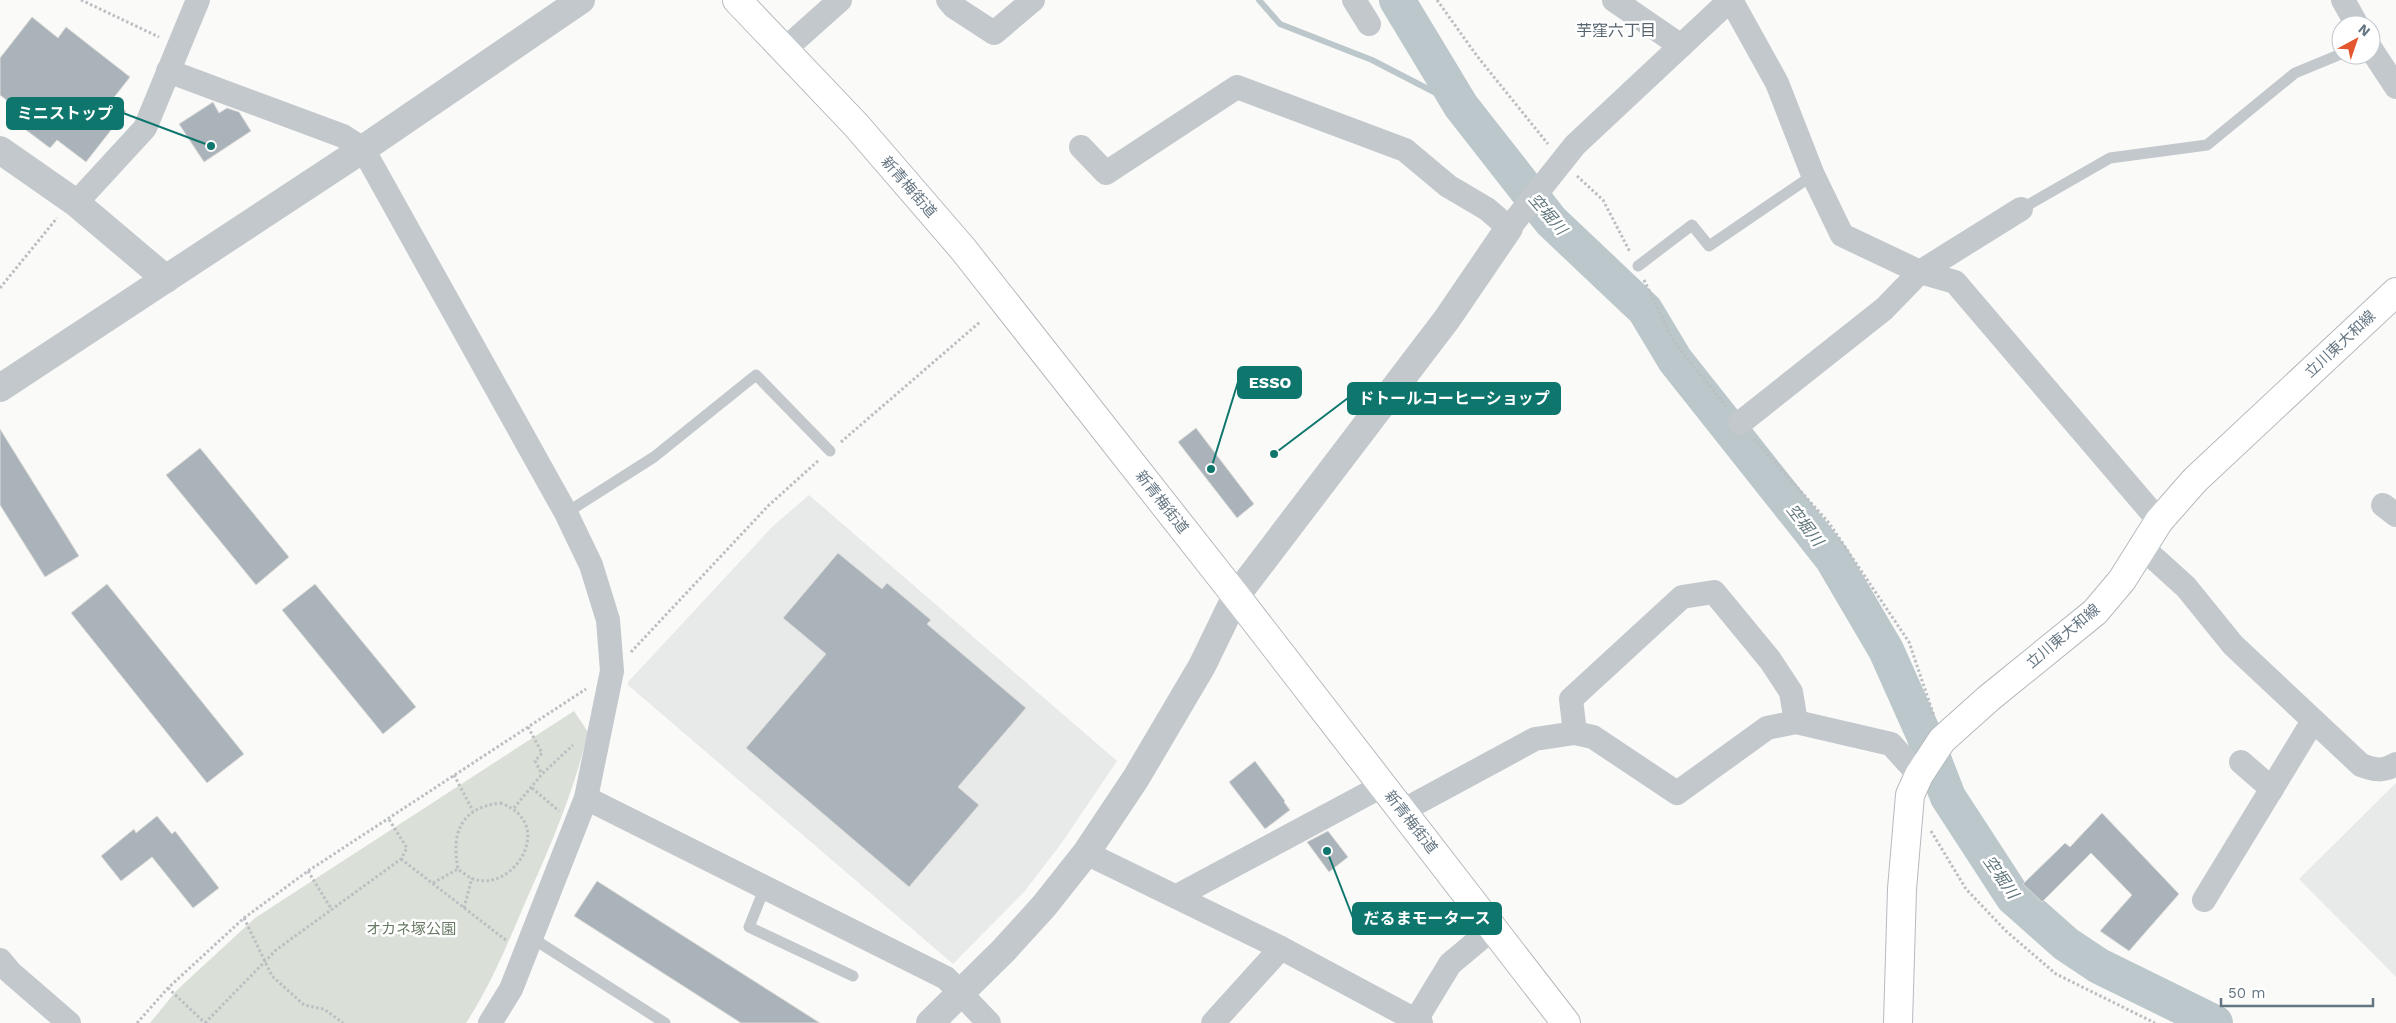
<svg xmlns="http://www.w3.org/2000/svg" width="2396" height="1023" font-family="'Work Sans','Noto Sans JP',sans-serif">
<rect width="100%" height="100%" fill="#fafaf8"/>
<!-- built -->
<g fill="#e8e9e9">
<path d="M809,495L1117,761L1061,844L1024,892L953,964L628,685V682L773,526Z"/>
<path d="M2396,783V977L2299,879Z"/>
</g>
<!-- green -->
<path fill="#dadfd7" d="M574,711L588,732C574,792 550,847 525,903C507,945 491,985 466,1023H150L177,990L255,918Z"/>
<g fill="none" stroke-linecap="round" stroke-linejoin="round">
<!-- stream -->
<path stroke="#bbc7cb" stroke-width="6" d="M1259,0L1280,24L1372,60L1461,106"/>
<!-- river -->
<path stroke="#bbc7cb" stroke-width="36" d="M1397,0L1461,106L1551,221L1645,310L1675,360L1832,558L1886,650L1924,735L1948,797L2013,897L2066,944L2099,966L2215,1023"/>
</g>
<!-- building -->
<g fill="#aab3b9" stroke="#dcdcda">
<path d="M32,17L58,38L66,27L130,77L112,100L126,111L86,162L57,140L50,148L26,130L33,121L0,95V58Z"/>
<path d="M213,102L219,113L227,108L239,112L251,131L204,162L179,124Z"/>
<path d="M1196,428L1254,504L1237,518L1178,442Z"/>
<path d="M0,429L79,556L45,577L0,505Z"/>
<path d="M200,448L289,557L256,585L166,475Z"/>
<path d="M838,553L882,589L887,583L931,620L927,624L1026,708L958,787L979,805L909,887L746,748L826,654L783,618Z"/>
<path d="M107,584L244,754L207,783L71,613Z"/>
<path d="M315,584L416,707L383,734L282,610Z"/>
<path d="M1255,761L1285,801L1284,802L1290,810L1265,829L1229,782Z"/>
<path d="M2102,813L2179,894L2129,951L2100,931L2132,895L2091,853L2042,902L2023,884L2065,843L2070,847Z"/>
<path d="M157,816L172,834L175,831L219,888L193,908L152,857L121,881L101,856L134,829L136,833Z"/>
<path d="M1328,831L1348,857L1329,872L1307,842Z"/>
<path d="M597,881L820,1023H741L574,916Z"/>
</g>
<g fill="none" stroke-linecap="round" stroke-linejoin="round">
<defs>
<g id="primary">
<path d="M737,0L856,125L963,249L1236,596L1566,1023"/>
<path d="M1898,1023L1902,889L1910,795L1919,775L1942,740L1989,698L2095,612L2122,580L2159,521L2195,480L2396,292"/>
</g>
</defs>
<!-- primary casing -->
<use href="#primary" stroke="#b5babe" stroke-width="30"/>
<!-- path -->
<g stroke="#bbbfc2" stroke-width="3" stroke-dasharray="2.5 2.5" stroke-linecap="butt">
<path d="M81,0L159,37"/>
<path d="M1437,0L1477,56L1548,144"/>
<path d="M1577,176L1603,200L1630,252"/>
<path d="M1644,280L1674,342L1726,406"/>
<path d="M0,288L57,218"/>
<path d="M1754,439L1829,523L1909,642L1934,716"/>
<path d="M841,442L980,322"/>
<path d="M631,652L768,506L819,460"/>
<path d="M528,727L542,753L535,761L542,774"/>
<path d="M454,775L473,811"/>
<path d="M532,788L559,811"/>
<path d="M500,803C559,823 512,896 471,878C467,876 462,872 458,869C451,832 461,808 500,803Z"/>
<path d="M514,808L542,774L573,745"/>
<path d="M1931,831L1966,889L2006,931L2056,974L2155,1023"/>
<path d="M401,859L507,941"/>
<path d="M308,871L332,910"/>
<path d="M433,883L458,869"/>
<path d="M464,908L472,878"/>
<path d="M244,918L272,976L304,1005L324,1009L343,1023"/>
<path d="M168,988L205,1023"/>
<path d="M137,1023L168,988L244,918L308,871L586,689"/>
<path d="M205,1023L276,950L401,859L407,848L388,818"/>
</g>
<!-- service -->
<g stroke="#c3c8cc" stroke-width="11">
<path d="M2021,209L2110,158L2207,145L2295,73L2341,54"/>
<path d="M1638,266L1692,225L1709,246L1813,175"/>
<path d="M566,513L654,457L756,375L830,451"/>
<path d="M765,887L749,927L853,976"/>
<path d="M532,938L665,1023"/>
</g>
<!-- minor -->
<g stroke="#c3c8cc" stroke-width="24">
<path d="M948,0L954,7L994,33L1033,0"/>
<path d="M1354,0L1369,24"/>
<path d="M1614,0L1681,46"/>
<path d="M1731,0L1777,83L1813,175L1842,235L1920,272L1955,282L2159,521"/>
<path d="M2343,0L2357,25"/>
<path d="M2371,49L2396,87"/>
<path d="M784,50L840,0"/>
<path d="M168,71L343,136L363,149L566,513L591,565L608,620L612,671L586,798L511,989L490,1023"/>
<path d="M1081,147L1106,173L1237,87L1405,150L1448,186L1487,209L1509,228L1575,145L1730,0"/>
<path d="M76,203L145,128L198,0"/>
<path d="M1740,423L1884,309L1920,272L2021,209"/>
<path d="M2383,505L2396,515"/>
<path d="M2144,549L2186,587L2233,645L2361,765C2374,770 2383,772 2396,764"/>
<path d="M1575,733L1571,699L1682,597L1714,592L1770,660L1791,692L1796,722"/>
<path d="M2241,762L2272,789"/>
<path d="M586,798L946,978L989,1023"/>
<path d="M1402,811L1535,739L1575,733L1593,737L1677,793L1767,728L1796,722L1891,744L1919,775"/>
<path d="M1086,853L1281,948L1421,1023"/>
<path d="M1177,896L1382,786"/>
<path d="M2204,900L2313,721"/>
<path d="M0,960L10,972L69,1023"/>
<path d="M1416,1020L1450,964L1493,928"/>
<path d="M1213,1023L1281,948"/>
</g>
<!-- tertiary -->
<g stroke="#c3c8cc" stroke-width="28">
<path d="M0,150L76,203L166,279"/>
<path d="M0,388L363,149L581,0"/>
<path d="M930,1023L1004,950L1044,906L1086,853L1136,778L1202,666L1236,596L1447,319L1509,228"/>
</g>
<!-- primary -->
<use href="#primary" stroke="#fff" stroke-width="28"/>
</g>
<g text-anchor="middle" dominant-baseline="central" stroke-width="5" stroke-linejoin="round" paint-order="stroke">
<!-- street labels -->
<g font-size="15" fill="#657683" stroke="#fff">
<text transform="translate(909 187) rotate(49)">新青梅街道</text>
<text transform="translate(2340 344) rotate(-43)">立川東大和線</text>
<text transform="translate(1162 502) rotate(52)">新青梅街道</text>
<text transform="translate(2063 636) rotate(-40)">立川東大和線</text>
<text transform="translate(1411 822) rotate(52)">新青梅街道</text>
</g>
<!-- park labels -->
<g font-size="15" fill="#687a64" stroke="#fff">
<text x="411" y="929">オカネ塚公園</text>
</g>
<!-- neighbourhood labels -->
<g font-size="16" fill="#57646e" stroke="#fff">
<text x="1616" y="30">芋窪六丁目</text>
</g>
<!-- water labels -->
<g font-size="16" font-style="italic" fill="#60757c" stroke="#fff">
<text transform="translate(1548 214) rotate(49)">空堀川</text>
<text transform="translate(1805 525) rotate(52)">空堀川</text>
<text transform="translate(2001 877) rotate(55)">空堀川</text>
</g>
</g>
<!-- callouts -->
<path fill="none" stroke="#0f766e" stroke-width="2" d="M211 146L123 113M1211 469L1238 382M1274 454L1348 398M1327 851L1353 918"/>
<g fill="#0f766e" stroke="#fff" stroke-width="2">
<circle cx="211" cy="146" r="5"/>
<circle cx="1211" cy="469" r="5"/>
<circle cx="1274" cy="454" r="5"/>
<circle cx="1327" cy="851" r="5"/>
</g>
<g fill="#0f766e" stroke="#0f766e" stroke-width="2">
<rect x="7" y="98" width="116" height="31" rx="5"/>
<rect x="1238" y="367" width="63" height="31" rx="5"/>
<rect x="1348" y="383" width="212" height="31" rx="5"/>
<rect x="1353" y="903" width="148" height="31" rx="5"/>
</g>
<g font-size="16" text-anchor="middle" font-weight="bold" fill="#fff">
<text x="65" y="119">ミニストップ</text>
<text x="1270" y="388">ESSO</text>
<text x="1454" y="404">ドトールコーヒーショップ</text>
<text x="1427" y="924">だるまモータース</text>
</g>
<!-- north arrow -->
<g transform="translate(2356 40) rotate(40)"><circle r="24" fill="#ffffff" stroke="#c1c8cd"/>
<path d="M0-4L9 19L0 12L-9 19Z" fill="#e4572e"/>
<text y="-8" font-size="14" font-weight="bold" text-anchor="middle" fill="#657683">N</text>
</g>
<!-- scale -->
<path d="M2221 998v8h152v-8" fill="none" stroke="#657683" stroke-width="2.5"/>
<text x="2228" y="998" font-size="15" fill="#657683" stroke="#ffffff" stroke-width="4" paint-order="stroke">50 m</text>
</svg>
